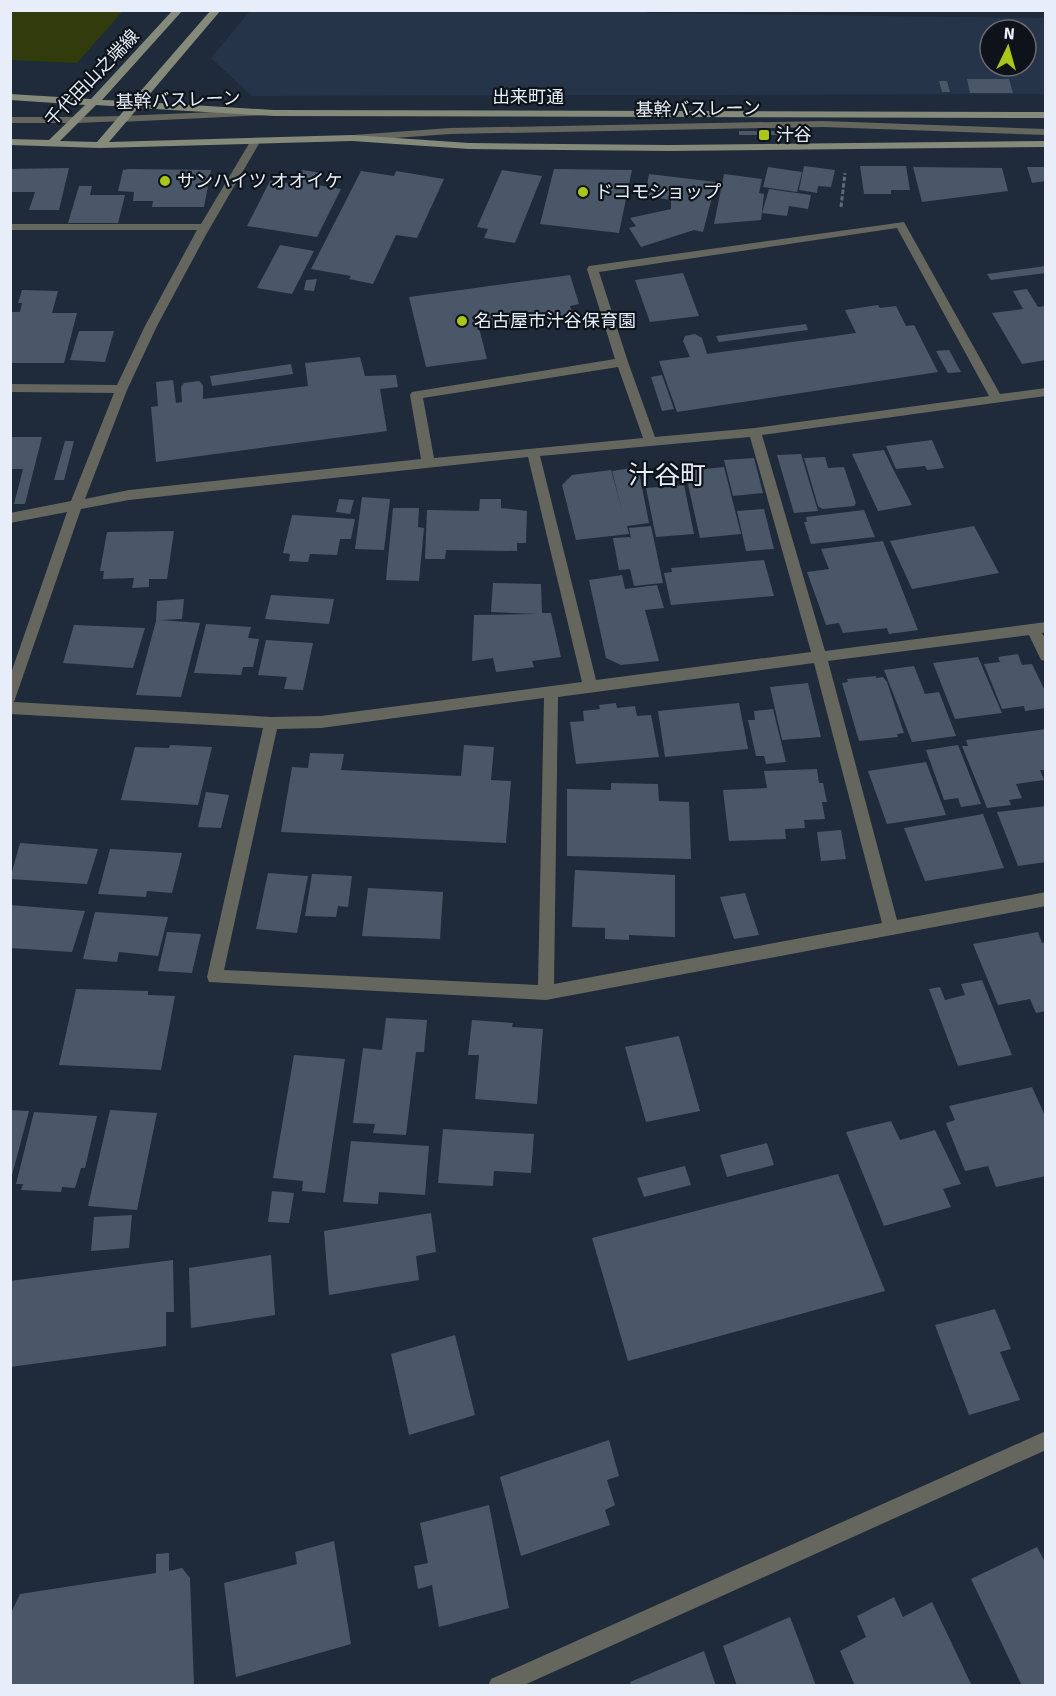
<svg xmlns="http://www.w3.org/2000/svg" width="1056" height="1696" font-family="Signika,'Noto Sans JP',sans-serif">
<rect width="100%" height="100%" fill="#1f2b3a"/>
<!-- built -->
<path fill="#253449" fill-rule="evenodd" d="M251,10H648L647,13L1046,18L1045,94L252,96L211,58ZM990,30H1026V66H990Z"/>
<!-- green -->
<path fill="#313b0b" d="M11,10H123V11L77,63L11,60Z"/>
<!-- building -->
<g fill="#4a5768">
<path d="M967,79H1009L1013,93H970Z"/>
<path d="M939,81H947L950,92H942Z"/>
<rect x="739" y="131" width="48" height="4"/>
<path d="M804,166L835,170L831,187L818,186L817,193L799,190Z"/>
<path d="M860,166H906L910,190H891V194H864Z"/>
<path d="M768,167L802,172L797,192L763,187Z"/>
<path d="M913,167L1002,168L1008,191L922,202Z"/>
<path d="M1027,167H1046V181L1032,183Z"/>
<path d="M69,168L59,210H29L35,192H10V169Z"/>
<path d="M129,169L211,170L204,207H152L153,201H133L134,192L118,191L123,170Z"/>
<path d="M554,169L632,170L619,233L540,224Z"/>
<path d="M302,170L323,173L317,185L341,189L317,237L247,226L270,181L295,184Z"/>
<path d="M502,170L542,176L515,243L484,238L488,229L477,227Z"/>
<path d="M361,171L394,176L396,171L444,179L417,238L396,235L373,284L349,279L351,276L311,269Z"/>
<path d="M649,174L716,182L703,232L694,230L641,247L629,228L636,226L630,218L671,209V200L645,196Z"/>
<path d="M724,174L762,179L759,193L764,194L761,220L714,224Z"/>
<path d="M79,186H92L90,195H125L118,223H68Z"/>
<path d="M769,189L811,195L808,209L789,206L787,216L762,213Z"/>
<path d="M280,245L314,251L292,294L257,288Z"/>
<path d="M1046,266V273L991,280L987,274Z"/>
<path d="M683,273L699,316L650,322L635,280Z"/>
<path d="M570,275L579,304L570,306L573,315L479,328L487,359L426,367L409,297Z"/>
<path d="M317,279L314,291L304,290L306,280Z"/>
<path d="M1027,289L1038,307L1046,306V360L1022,364L992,313L1023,309L1013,291Z"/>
<path d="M22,290L58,291L52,313H77L64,363H10V312H20L22,303H18Z"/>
<path d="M878,305L880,308L896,306L906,326L914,325L938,372L677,412L659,361L690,357L683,341L685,336L695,334L702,338L707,354L856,333L845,310Z"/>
<path d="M806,324L808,330L719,342L716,336Z"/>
<path d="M79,331H114L105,362L70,360Z"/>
<path d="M949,350L961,372L948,373L936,351Z"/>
<path d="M360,357L365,376L396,375L398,387L380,389L387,431L156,462L151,407L158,406L156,382L173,380L176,403L182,402L181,387L184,383L199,381L203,385V399L308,386L305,363Z"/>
<path d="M291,364L293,374L212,386L210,376Z"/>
<path d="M662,375L674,409L662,411L651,377Z"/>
<path d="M10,437H42L25,504H14L23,469H10Z"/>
<path d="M932,440L944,468L927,470L925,466L896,469L886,446Z"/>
<path d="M65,441H74L64,480H54Z"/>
<path d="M884,450L892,467L912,505L878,511L852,454Z"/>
<path d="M801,454L818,511L794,513L777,455Z"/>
<path d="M825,457L828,468L844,467L856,503L854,506L822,509L818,506L804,458Z"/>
<path d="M754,458L763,493L733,496L724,460Z"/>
<path d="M638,467L649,523L627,526L629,534L576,540L562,485L572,475L611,470L622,510L612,471Z"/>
<path d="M724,467L741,534L700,538L685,471Z"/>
<path d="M684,485L694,534L656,537L646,488Z"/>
<path d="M362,497L390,499L384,550L355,549Z"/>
<path d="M339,499L354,500L350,514L336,512Z"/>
<path d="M480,499H501V508L527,511L526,543H517V551L446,550L445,559H425L427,510L479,511Z"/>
<path d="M393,508H419L418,527L424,528L419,581L386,580Z"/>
<path d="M764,509L774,549L746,551L737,511Z"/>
<path d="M864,510L875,537L811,544L804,522H807L806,517Z"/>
<path d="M292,515L355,519L351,539H340L337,555L310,554L308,562L289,561L290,554L283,553Z"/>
<path d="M651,526L663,583L634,586L630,569L619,570L613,538L630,537L631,539L629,528Z"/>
<path d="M974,526L999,573L912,589L890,541Z"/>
<path d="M174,531L167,579H149V587L132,588L134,578L103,579L104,571H100L107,532Z"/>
<path d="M883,541L918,630L889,634L887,628L843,633L839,623L826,625L807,572L829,569L821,549Z"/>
<path d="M764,560L774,596L671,605L664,573L672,572L671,568Z"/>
<path d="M622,575L625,589L657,585L664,608L645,610L659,661L621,665L606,658L589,580Z"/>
<path d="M493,583L541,584L542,613H551L561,657L532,661L534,667L496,672L493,658L472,661L474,615L537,614L491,612Z"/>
<path d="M271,595L334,599L329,624L265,619Z"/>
<path d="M184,599L182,619L160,620L200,623L181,697L136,695L156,621L157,601Z"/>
<path d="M206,624L251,627L248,638L259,639L253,667H243L241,675L194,673Z"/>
<path d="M74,625L145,628L133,668L63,663Z"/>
<path d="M266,640L313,643L303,690L284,689L287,677L258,675Z"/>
<path d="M1018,654L1022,665L1032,664L1046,693V708L1025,711L1024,706L1002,709L984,664L1000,662L998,657Z"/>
<path d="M978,657L1002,713L955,719L933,663Z"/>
<path d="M914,666L925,694L939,692L956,736L912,742L884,670Z"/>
<path d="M876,676V678L883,677L887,682L904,733L897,734L898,737L859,741L842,683L848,682L847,679Z"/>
<path d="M808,683L821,737L782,740L770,687Z"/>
<path d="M616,703L617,708L635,706L637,716L651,715L659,757L576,764L570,722L584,721L583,711L600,709L599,705Z"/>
<path d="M739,703L748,749L665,757L658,711Z"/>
<path d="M773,709L786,762L766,764L764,756H756L748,720H755L754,711Z"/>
<path d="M1046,729V770H1040L1044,780L1016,784L1022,798L1009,800L1011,805L987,808L962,746H968L966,740Z"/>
<path d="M170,745L212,747L198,805L121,800L135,747L169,748Z"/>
<path d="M464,745L494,747L491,780L511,781L506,843L281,832L292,767L308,768L310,753L344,754L341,770L461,776Z"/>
<path d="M958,745L981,804L961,807L958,798L944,800L926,750Z"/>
<path d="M926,762L946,815L887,824L868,771Z"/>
<path d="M817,769L819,783H823L827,802H822L825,819L804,820L805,828L785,829L786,839L729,841L723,790L767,788L764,771Z"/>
<path d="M611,783L658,784L659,801L689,802L691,859L567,856V789L611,790Z"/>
<path d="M206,792L229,795L221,828L198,827Z"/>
<path d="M1046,806V862L1018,866L997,812Z"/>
<path d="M983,814L1004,868L925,881L904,828Z"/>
<path d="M841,830L846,859L821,861L817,832Z"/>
<path d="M20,843L98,849L87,884L10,879Z"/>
<path d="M110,849L182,853L172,893L147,891L146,897L98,894Z"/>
<path d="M575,870L675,875V937L629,935V940L605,939V928L572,927Z"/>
<path d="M268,873L308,876L297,933L256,929Z"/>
<path d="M312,874L352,876L348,907L338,906L336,917L305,916Z"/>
<path d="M368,888L443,892L440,939L362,936Z"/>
<path d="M745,893L759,935L734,939L720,897Z"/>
<path d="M10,905L85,911L72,952L10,948Z"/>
<path d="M95,912L168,917L158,956L119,952L117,962L83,959Z"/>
<path d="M167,932L201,934L192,973L158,971Z"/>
<path d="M1038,932L1042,943L1046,942V1011L1036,1013L1030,999L998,1005L973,944Z"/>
<path d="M982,980L1012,1055L958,1066L929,989L940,987L945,1000L965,995L961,984Z"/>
<path d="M76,989L148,991V995L175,996L161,1070L59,1065Z"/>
<path d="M386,1018L427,1020L424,1052H416L406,1135L373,1133L375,1124L353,1123L363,1048L382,1050Z"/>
<path d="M472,1020L513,1023L512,1027L543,1029L537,1104L475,1099L479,1055H468Z"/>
<path d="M679,1036L700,1111L646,1122L625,1047Z"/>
<path d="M294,1055L345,1059L325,1193L302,1191L303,1181L273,1178Z"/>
<path d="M1032,1087L1046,1118V1176L996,1187L988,1166L965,1171L946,1123L955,1120L949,1106Z"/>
<path d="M10,1110L29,1111L11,1179H10Z"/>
<path d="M110,1110L157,1113L137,1210L88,1206Z"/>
<path d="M34,1112L97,1116L85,1168H81L75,1188L62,1187L61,1192L21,1190L23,1184H16Z"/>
<path d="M891,1121L900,1140L935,1130L961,1184L943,1189L951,1207L884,1226L846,1132Z"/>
<path d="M443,1129L534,1134L531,1173L494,1171L493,1186L438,1183Z"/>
<path d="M351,1141L429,1146L425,1195L379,1192L378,1204L343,1202Z"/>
<path d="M767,1143L774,1165L727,1177L720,1155Z"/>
<path d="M685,1166L691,1185L644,1197L637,1178Z"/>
<path d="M838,1174L885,1291L628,1361L592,1238Z"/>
<path d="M272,1191L294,1193L289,1223L268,1222Z"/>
<path d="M431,1213L436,1252L416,1256L419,1280L329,1295L324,1231Z"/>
<path d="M132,1215L129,1248L91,1251L94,1217Z"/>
<path d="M271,1255L275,1315L191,1328L189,1268Z"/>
<path d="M173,1260L174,1312H166V1346L10,1367V1281Z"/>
<path d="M995,1309L1011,1349L1000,1352L1020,1400L969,1415L935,1325Z"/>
<path d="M455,1335L475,1415L409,1435L391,1354Z"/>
<path d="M609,1440L619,1476L607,1480L615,1505L605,1510L610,1525L521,1556L500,1477Z"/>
<path d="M489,1505L509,1608L439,1627L432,1585L418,1589L414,1566L428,1563L420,1523Z"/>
<path d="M334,1541L351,1644L236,1677L224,1583L297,1564L295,1552Z"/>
<path d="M1037,1547L1046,1564V1686H1022L971,1579Z"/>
<path d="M169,1553V1571L182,1568L190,1578L194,1686H10L12,1611L20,1594L156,1573V1554Z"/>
<path d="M894,1597L903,1617L932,1602L972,1686H855L840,1651L866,1637L857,1616Z"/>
<path d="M790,1617L816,1686H737L723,1646Z"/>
<path d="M704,1651L716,1686H631L630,1682Z"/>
</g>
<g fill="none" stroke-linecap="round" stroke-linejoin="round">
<!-- path -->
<path stroke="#5e6876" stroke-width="3" stroke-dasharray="4.5 2" stroke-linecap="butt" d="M841,207L845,173"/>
<!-- lane -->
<path fill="#65675e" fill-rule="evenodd" d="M120,116L124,117V121L77,123L72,120L77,117Z"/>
<!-- street -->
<g fill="#65675e" fill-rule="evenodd">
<path d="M264,110L269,113L268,115L120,122L115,119L120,116Z"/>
<path d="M10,117H77L82,120L77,123H10Z"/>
<path d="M823,121L1046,129V135L823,127L450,134L353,141L348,138L353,135L450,128Z"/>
<path d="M255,139L260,142L207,233L157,326L127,390L85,499L129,490L421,459L410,395L412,392L615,359L587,269L589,266L904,222L1000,394L1046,388V396L762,435L825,651L1046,622V632L1042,633L1046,640V661L1041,660L1029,635L828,661L897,920L1046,892V906L546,1000L209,982L207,977L263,728L10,714V676L67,512L10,523V513L71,501L114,393L10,392V384L117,385L145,326L197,230H10V224H201L250,142ZM897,228L989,396L755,428L655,437L628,362L599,272ZM618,367L643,438L434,458L423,398ZM750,437L811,652L596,680L540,456ZM528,457L582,682L321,716L271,717L14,702L81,509L129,500ZM814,663L882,923L554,984L558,697ZM544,698L538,985L224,970L277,729L321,728Z"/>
<path d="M1046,1431V1450L522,1686H488L491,1679Z"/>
</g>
<!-- secondary -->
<path fill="#868a7b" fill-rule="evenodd" d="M173,10H183L102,100L132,101L211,10H221L143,102L274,110L1046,112V118L274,116L138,108L109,142L352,135L469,143L669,145L1046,141V147L669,151L469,149L352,141L100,148L10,145V139L49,140L85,105L10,100V94L91,99ZM96,105L127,107L97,142L60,141Z"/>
</g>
<!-- markers -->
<g fill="#aac719" stroke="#0e131a" stroke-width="2">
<rect x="758" y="129" width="12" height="12" rx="3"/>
<circle cx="165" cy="181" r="6"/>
<circle cx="583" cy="192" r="6"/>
<circle cx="462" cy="321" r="6"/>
</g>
<g text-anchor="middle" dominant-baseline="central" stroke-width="4.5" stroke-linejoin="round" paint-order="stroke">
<!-- far-street labels -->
<g font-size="18" fill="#e7eef9" stroke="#0e131a">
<text transform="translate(92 78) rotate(-46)">千代田山之端線</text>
<text x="528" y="97">出来町通</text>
<text transform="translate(178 100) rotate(-2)">基幹バスレーン</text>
<text transform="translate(698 109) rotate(-1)">基幹バスレーン</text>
</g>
<!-- far-poi labels -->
<g font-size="18" fill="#e7eef9" stroke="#0e131a" text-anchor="start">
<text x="776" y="135">汁谷</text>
<text x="177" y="181">サンハイツ オオイケ</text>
<text x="595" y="192">ドコモショップ</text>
<text x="474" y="321">名古屋市汁谷保育園</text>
</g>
<!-- quarter labels -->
<g font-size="26" fill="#e7eef9" stroke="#0e131a">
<text x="667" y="476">汁谷町</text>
</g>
</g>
<!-- border -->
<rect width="1056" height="1696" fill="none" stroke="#e7eef9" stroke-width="24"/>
<!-- north arrow -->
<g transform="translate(1008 48) rotate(5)"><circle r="28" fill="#0e131a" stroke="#656b73" stroke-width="1.5"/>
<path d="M0-4.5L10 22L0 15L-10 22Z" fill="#aac719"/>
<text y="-9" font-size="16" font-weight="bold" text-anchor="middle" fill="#e7eef9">N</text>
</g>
</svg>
